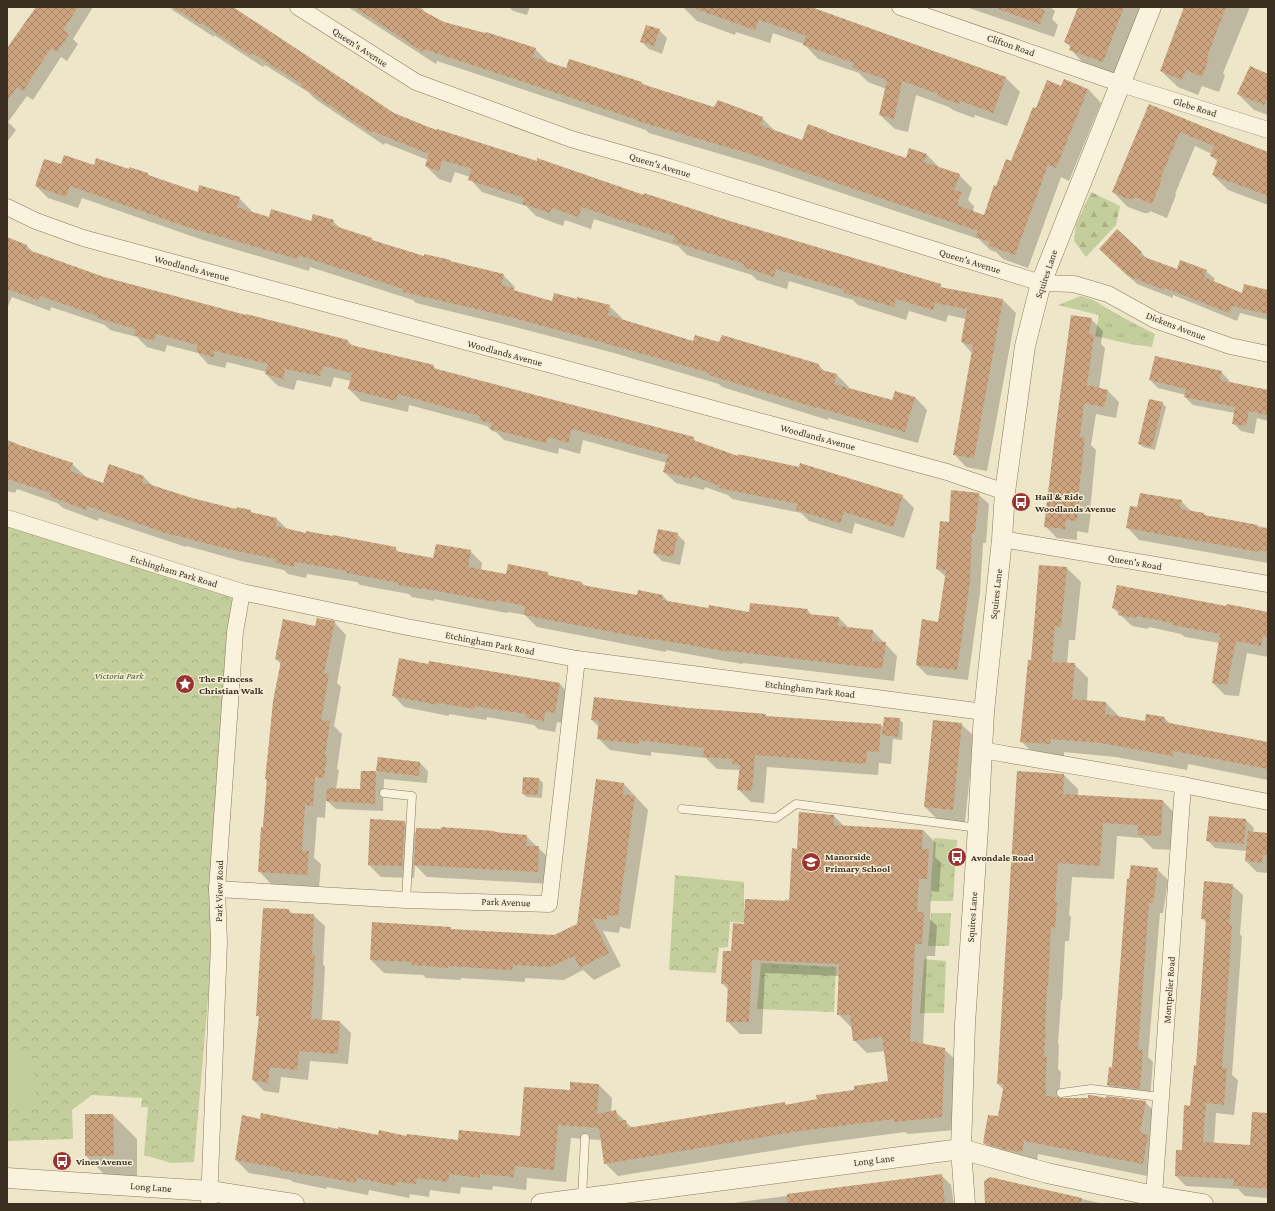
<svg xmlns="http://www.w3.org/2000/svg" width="1275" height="1211" font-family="'Crimson Pro',serif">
<defs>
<pattern id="grass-tufts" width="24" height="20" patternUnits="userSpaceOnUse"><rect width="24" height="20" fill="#c4cd9c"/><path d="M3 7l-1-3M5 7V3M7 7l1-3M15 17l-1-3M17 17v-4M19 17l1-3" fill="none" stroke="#a9b086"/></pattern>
<pattern id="forest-firs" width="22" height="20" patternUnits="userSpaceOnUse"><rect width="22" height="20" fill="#c4cd9c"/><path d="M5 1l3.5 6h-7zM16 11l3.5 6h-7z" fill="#a9b086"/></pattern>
<pattern id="park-crowns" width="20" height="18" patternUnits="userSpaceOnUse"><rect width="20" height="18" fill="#c4cd9c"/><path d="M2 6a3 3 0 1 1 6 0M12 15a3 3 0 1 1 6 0" fill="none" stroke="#a9b086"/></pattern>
<pattern id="building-cross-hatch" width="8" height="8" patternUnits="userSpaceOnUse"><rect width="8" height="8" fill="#cca47f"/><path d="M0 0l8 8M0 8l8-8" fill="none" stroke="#a78668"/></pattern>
</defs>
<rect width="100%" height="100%" fill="#eee6c9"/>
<!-- grass -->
<g fill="url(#grass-tufts)">
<path d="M1081,296L1093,300L1122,317L1155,334L1152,347L1130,344L1095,336L1099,315L1058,305Z"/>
<path d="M934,838L957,840L953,901H930Z"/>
<path d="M931,913H951L949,946H928Z"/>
<path d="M924,959L946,961L944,1013H920Z"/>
</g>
<!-- forest -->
<path fill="url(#forest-firs)" d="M1091,192L1120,206L1116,225L1086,257L1074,241L1076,224Z"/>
<!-- park -->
<g fill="url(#park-crowns)">
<path d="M7,518L243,591L194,1162L171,1163L144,1155L148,1107H141L142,1098L92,1095L72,1110L73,1139L7,1141Z"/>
<path d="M675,875L744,882V910L782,911L785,899L794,900L856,927L730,922L728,947L719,948L716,973L669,970Z"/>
<path d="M761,963L836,967L834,1012L757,1009Z"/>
</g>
<!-- garden -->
<path fill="#c4cd9c" d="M31,1053L38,1107L7,1110V1056Z"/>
<!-- shadow -->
<g fill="#0003">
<path d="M37,7H93L73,39L78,44L67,61L61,57L33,100L27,96L8,122L16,130L7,142V50Z"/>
<path d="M170,7H231L394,114L437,131L644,196L940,285L944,289L1003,300L1016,313L987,471L966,467L954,454L972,353L962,342L966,319L948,315L946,322L909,311L906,320L858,305L853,300L789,281L787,289L757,280L752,275L687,255L678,246L594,219L591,229L565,220L563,226L536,216L526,206L482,192L470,179V177L455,172L451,183L439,179L426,166L428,160L385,143L384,145L315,99L308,92L265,65L263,67L214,35V37L174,11Z"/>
<path d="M348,7H421L425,12V13L444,23L535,49L548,62L566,69L642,83L644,85L715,108L762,118L775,131L803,141L827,132L829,134L906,159L927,155L940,168L959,175L972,188L968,200L974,206L973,212L984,216L997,187L1012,162L1036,109L1062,87L1088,89L1101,103L1069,181L1061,177L1028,268L1003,259L996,252L990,250L979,239L761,166L649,133L646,130L437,61L436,64Z"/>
<path d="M509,7H530L527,15L513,11Z"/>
<path d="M683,7H808L1006,78L1020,92L1007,126L975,115L974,118L953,110L949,107L916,95L908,132L895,129L880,115L886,89L868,82L859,73L818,59L804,44L773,33L770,43L736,32L735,35L697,21Z"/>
<path d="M966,7H1050L1055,11L1052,19L1058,25L1054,37Z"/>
<path d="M1079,7H1146L1119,78L1086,66L1070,49L1071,47L1065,42Z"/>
<path d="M1185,7H1250L1223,73L1225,76L1219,92L1202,86L1198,95L1178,87L1161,71Z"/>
<path d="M659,30L667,38L662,54L649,49L641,41Z"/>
<path d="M1268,76V115L1254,110L1238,94Z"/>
<path d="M1149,105L1268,153V205L1228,190L1213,175L1218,162L1211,156L1212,154L1195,146L1175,194L1176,195L1167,218L1150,211L1149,213H1144L1128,207L1113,192Z"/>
<path d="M61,166H95L148,174L151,177L198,193L239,198L251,210V213L270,218L312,222L333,221L341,229L372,239L375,242L424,258L503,275L515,287L514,291L553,302L609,306L622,318L621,320L694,342L720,344L819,365L825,372L837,375L849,387L848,389L893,402L915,397L927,410L918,443L828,418V420L722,387L719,384L614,353L523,329L416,303L413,300L310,267L309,271L200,239L82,198L78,208L48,198L36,186Z"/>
<path d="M7,238L27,246L34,253L104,278L246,316L347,340L354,347L433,366L437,370L693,438L697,443L739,458L902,496L914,508L904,538L855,523L852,534L809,521L801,513L732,499L728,495L705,487L704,490L676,483L664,472L667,463L583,440L580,454L559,448L558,454L504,440L496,432L492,431L487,426L458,418L409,405L408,412L361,401L349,389L351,381L334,377L331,387L297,380L294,390L278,386L266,374L267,372L227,362L225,368L208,364L198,353L167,345L165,352L147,347L137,337L110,330L105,325L51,307L50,311L12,297L8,306H7Z"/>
<path d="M1141,252L1148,260L1177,270L1206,271L1215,279L1213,282L1242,294L1268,291V320L1240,313L1237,321L1173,295V298L1137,284L1108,257Z"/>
<path d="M1091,319L1103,331L1101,344L1105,348L1099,389L1108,391L1119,402L1116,418L1096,414L1091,445L1096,450L1090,511L1091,512L1088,533L1077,531V540L1057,538L1045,526Z"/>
<path d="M1221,372L1229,380V383L1258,389L1259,388L1268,390V421L1257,418L1254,434L1241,431L1233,423L1235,413L1193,405L1185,397L1186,395L1158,388L1150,380Z"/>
<path d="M1162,403L1166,407L1155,450L1143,447L1139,443Z"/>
<path d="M7,440L16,443L18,445L72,464L85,476L84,477L103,484L143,476L153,486L192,499L237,510H250L253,514L277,519L288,530L307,534L395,548L400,553L434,559L470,551L482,563L481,570L507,575L547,573L551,577L582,583L586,587L638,597L663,596L669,602L709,609L750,613L807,610L813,616L839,618L849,628L873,631L897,656L894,681L743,663L742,664L666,650V652L537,627L525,615L508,612L507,613L434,599V601L412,597L409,594L360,585L357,582L307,574L306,578L288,574L284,570L241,561L187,546L186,547L99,518L98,521L63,508L57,503L17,489L15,493L7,491Z"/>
<path d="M978,494L989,504L986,543H983L980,593L968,680L927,675L917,665L939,623L946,577L937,569L950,523Z"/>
<path d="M1181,501L1192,512L1204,514L1206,516L1268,528V563L1139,540L1127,527L1138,509Z"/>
<path d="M677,534L685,542L680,565L662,561L654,553Z"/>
<path d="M1067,568L1081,582L1075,640H1069L1067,664H1074L1088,678L1087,701L1106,703L1120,717L1146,722L1164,718L1171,724L1268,743V780L1188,764L1187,770L1116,757L1064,752V758L1035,755L1021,741L1032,661Z"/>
<path d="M1113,608H1227L1268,613V657L1247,653L1239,696L1225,695L1213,683L1220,643L1185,637L1181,634L1149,627L1148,629L1132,626Z"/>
<path d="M334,622L346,635L337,683L341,687L334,726L342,734L337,769L339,770L336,789L361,790L362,772H377L379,758L420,763L428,771L427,783L384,779L383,811L336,809L326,800L325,818L317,817L314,858L321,864L319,887L271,884L259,871L267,781L266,779L282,665L276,659L316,627Z"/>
<path d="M429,665L560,684L571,696L566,724L557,722L555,732L538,729L534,725L487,717L486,720L449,714V716L404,707L393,695Z"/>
<path d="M690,710L765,715L767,717L881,725L884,728L899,719L903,723L902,740L893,739L891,764L879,763L878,775L767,767L764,803L751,802L738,789L741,770L717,769L706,758L651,752V756L610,750L598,738L599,727L592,720Z"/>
<path d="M961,724L974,736L965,822L937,819L925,807Z"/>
<path d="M1018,772L1064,775L1078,789V796L1163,801L1177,816L1175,850L1153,849L1142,838L1117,836L1114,879L1072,877L1069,915L1071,917L1069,941H1065L1062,1000H1061L1058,1044L1059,1045L1058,1069L1061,1072L1059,1098L1089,1099L1145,1102L1159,1116L1157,1178L1038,1154L1036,1166L998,1157L984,1143L999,1118L1004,1090L998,1084Z"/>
<path d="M539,779L543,783L542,798L527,797L523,794Z"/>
<path d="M624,784L648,810L630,929L620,927L619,933L603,931L621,966L594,980L583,970L564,980L525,978V982L461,978V980L426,978L423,975L384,973L371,960L452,930L554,936L578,924Z"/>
<path d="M800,813L834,816L845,827L923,830L936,843L935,857L941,863L939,892L931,891L930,919L937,926L935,956H927L923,1045L944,1049L957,1061L955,1130L908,1134L905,1132L807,1145L618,1176L605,1163L602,1140L571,1138L566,1182L527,1178L526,1190L493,1186L492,1190L461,1187L460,1194L430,1190L429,1197L410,1194L409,1198L369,1190L368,1195L327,1187L326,1189L293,1182L291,1180L249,1173L236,1160L261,1120L378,1136L407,1137L459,1141L521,1137L571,1091V1083L599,1085L612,1098L611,1112H616L633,1129L784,1104L786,1105L818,1100L889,1082L885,1051L867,1053L854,1040L852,1027H851L838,1014L840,976L765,973L762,1034H740L727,1021L729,990L722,983L732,952L745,925L790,902L798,850Z"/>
<path d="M1246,820L1254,828L1253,832L1268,834V873L1257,872L1246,861L1247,851L1215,848L1207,840Z"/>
<path d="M405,822L416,833L526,836L551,860L550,884L427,877L415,865L414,878L381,877L369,865Z"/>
<path d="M1157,869L1168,880L1163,913H1160L1148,1057L1153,1062L1150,1099L1119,1096L1108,1085L1113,1068L1128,880Z"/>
<path d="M1232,885L1243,895L1240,934L1242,937L1232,1075L1238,1080L1234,1115L1216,1113L1214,1144L1251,1146L1268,1125V1198L1245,1196L1238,1189L1186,1186L1176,1176L1183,1151L1197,1067L1207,923L1202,918Z"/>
<path d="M289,910L293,914L313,915L325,926L323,964L325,967L322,1021L340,1022L351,1033L348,1064L310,1061L308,1080L281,1077L279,1093L264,1091L253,1080L260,1018L257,1015Z"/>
<path d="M113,1115L137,1139V1180H110L86,1156Z"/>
<path d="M941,1175L951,1185L954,1204H726Z"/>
<path d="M990,1178L1104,1204H986Z"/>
</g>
<!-- building -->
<g fill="url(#building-cross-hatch)">
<path d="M36,7H78L63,30L69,34L57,52L51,48L23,91L17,87L7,101V48Z"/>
<path d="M173,7H233L394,113L436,130L437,129L537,161V158L644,195V193L733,222L941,284L940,287L1003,299L974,458L953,455L973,345L961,342L967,309L935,303L933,310L896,299L894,307L844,293L845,290L776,269L774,277L743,267L744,264L673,242L675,236L618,219L582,207L578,217L552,208L550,213L522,204L524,198L468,180L472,169L442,160L439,171L425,166L429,154L372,131L371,133L301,86L302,84L252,53L250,55L201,23L200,24Z"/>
<path d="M354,7H416L444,22L485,33L486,32L536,48L533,57L566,68L569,59L642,82V84L714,107L718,100L763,117L760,125L802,140L808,124L827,131V132L906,158L909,148L927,154L924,162L960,174L954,190L962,192L957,205L984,215L994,185L996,186L1006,159L1011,161L1033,107L1036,108L1047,80L1061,86L1064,79L1088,89L1056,168L1048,165L1015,255L989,246L990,242L975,237L978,231L747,153L634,120L635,119L424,49L423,52Z"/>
<path d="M697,7H811L1006,77L993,113L961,101L959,104L937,96L938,94L902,81L894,119L879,115L887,80L853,68L854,63L803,45L806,36L759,20L755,30L696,9Z"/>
<path d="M999,7H1035L1045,10L1040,24L998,9Z"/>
<path d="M1078,7H1124L1103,62L1069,50L1071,45L1064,42Z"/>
<path d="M1184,7H1226L1207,57L1209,58L1202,77L1186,70L1182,80L1160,71Z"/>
<path d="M646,25L660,29L654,46L640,42Z"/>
<path d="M1250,66L1268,74V97L1264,105L1237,94Z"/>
<path d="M1149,104L1219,133L1268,152V196L1212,175L1218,159L1210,156L1214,146L1180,132L1160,179H1162L1152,204L1135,197L1134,199H1128L1112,192Z"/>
<path d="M64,155L94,165L96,158L129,169V167L148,173V175L198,192L199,185L240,197L237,207L269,217L271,209L311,221L313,214L334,220L332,225L372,238V240L424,256V254L451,260L450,261L504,274L501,285L513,288V290L552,301L554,293L577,299V297L610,305L608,315L693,341L695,335L719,342L722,335L819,364L818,369L837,374L834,384L892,400L895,391L915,397L905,432L816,407V408L709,375L710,373L601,342L510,317L403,292V289L298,255L297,259L187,227L70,186L66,197L35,186L44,159L61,164Z"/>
<path d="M1117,229L1142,252L1139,255L1177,269L1180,260L1207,270L1204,277L1242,293L1244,284L1268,290V314L1232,306L1229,313L1165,288L1164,290L1128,276L1099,249Z"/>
<path d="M7,237L27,245L26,249L104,277L246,315V314L348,340L347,344L434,365L433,368L694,437L693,440L738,456V454L799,467L800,463L903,495L893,527L844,512L840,523L796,510L798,504L719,488L720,486L693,476L692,479L663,472L668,455L572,429L568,443L548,437L546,443L491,429L492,423L479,420L480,416L445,407L398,394L396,401L348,389L352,373L323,366L320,376L285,369L283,379L265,374L268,364L215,351L213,357L196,352L198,345L156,334L154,341L134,335L136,329L97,318L98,316L40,296L38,300L7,289Z"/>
<path d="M1071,315L1092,318L1089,334L1094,335L1087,385L1108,390L1104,407L1084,403L1080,437L1085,438L1078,499H1079L1077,521L1066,520L1065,529L1044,527L1056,425Z"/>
<path d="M1155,356L1222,371L1220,380L1268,390V415L1249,411L1246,426L1232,424L1235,407L1184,397L1186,389L1149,380Z"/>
<path d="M1149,399L1163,402L1152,447L1138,444Z"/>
<path d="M7,441L73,463L70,471L103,483L109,464L144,476L142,482L192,498L236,509L237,507L251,510L250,512L277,518L276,526L306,533V531L333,536V535L396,547L395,551L433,558L436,544L471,550L468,567L506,574L508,564L548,572L547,575L582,582V585L637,595L638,590L663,595L662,600L708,608L709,605L749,612L750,603L808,609L807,614L839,617L838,626L873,630L872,641L886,642L882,669L731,651L730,652L654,639V640L524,615L525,606L496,600L495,602L422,588V589L398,585L399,583L347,573V571L295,562L294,567L274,562L275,559L228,549L174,535V536L87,506L86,510L49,496L51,493L7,479Z"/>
<path d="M951,490L979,493L975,533H972L970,582L957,670L916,665L922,619L938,622L946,570L936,569L940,521L949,522Z"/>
<path d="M1140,493L1182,500L1180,509L1204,513V515L1258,525L1257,527L1268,529V552L1260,550V552L1126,528L1130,506L1137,507Z"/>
<path d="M658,529L678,533L673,557L653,553Z"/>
<path d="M1039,565L1067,567L1061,627L1055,626L1052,662L1075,663L1072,699L1106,702L1105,714L1145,721L1146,714L1165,717L1164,722L1268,742V769L1174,751L1173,756L1101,743L1051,739L1050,744L1020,742L1028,660H1031Z"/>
<path d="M1117,585L1226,606L1227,604L1268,612V638L1263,637L1261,646L1236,641L1227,685L1212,683L1220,634L1172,625V623L1137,616L1136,618L1118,615L1119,610L1112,608Z"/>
<path d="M317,618L335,621L324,673L329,674L321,720L330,721L325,757H327L324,778L315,777L313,806L305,805L302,851H309L307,875L258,872L261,827H263L267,779H265L269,742L273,701L281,661L275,659L283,619L315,626Z"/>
<path d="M399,658L428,664L429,661L560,683L555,713L545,711L544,721L526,718V714L475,706V709L438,703V705L392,696Z"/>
<path d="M594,697L689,708L766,714L765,716L881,724L879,752L867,751L866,764L755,755L752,791L737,790L740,765L732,764L733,759L703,757L704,748L639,740V744L597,739L599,721L591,720Z"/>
<path d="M884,717L900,718L898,737L882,735Z"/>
<path d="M933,720L962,723L953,810L924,807Z"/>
<path d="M378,757L420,762L419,776L376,771Z"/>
<path d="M361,771H376L375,804L326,801L327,788L360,789Z"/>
<path d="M1017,771L1064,774L1063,794L1163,800L1161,836L1138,835V825L1103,823L1100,866L1058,863L1055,902H1057L1055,928L1051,927L1048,986H1047L1045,1030H1046L1044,1057H1047L1045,1087L1046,1088V1096L1057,1097L1062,1098H1088V1095H1091L1106,1098V1096L1146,1101L1140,1133L1148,1135L1143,1164L1024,1141L1022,1152L1007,1150L983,1143L988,1115L998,1116L1004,1084H997Z"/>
<path d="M523,777L539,778L538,795L522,794Z"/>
<path d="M596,779L624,783L623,794L635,796L618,916L607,915V920L592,918L609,953L580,968L574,956L550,967L513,965L512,970L448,966V968L412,965V962L370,960L372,922L451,927V929L554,935L577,924Z"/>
<path d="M799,812L834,815V825L923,830L922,849H929L927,879H919L917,912H924L922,944H915L910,1041L945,1048L942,1117L894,1122V1119L793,1132L604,1164L599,1128L558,1125L554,1170L515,1166L513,1177L480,1174V1178L449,1174L448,1182L417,1178L416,1184L397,1182L396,1186L357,1178L356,1183L314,1175V1176L279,1170L280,1168L235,1160L242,1115L260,1119L261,1113L338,1129V1127L378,1135L379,1130L406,1136L407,1134L458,1140L459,1130L520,1136L524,1087L570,1090V1082L599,1084L597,1114L616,1110L618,1121L626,1120L627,1128L785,1102V1105L817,1099L816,1095L854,1090V1086L888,1081L882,1037L853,1041L850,1015H837L839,964L752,960L749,1022H726L728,984H721L723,951H731L733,923L744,924L745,899L789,901L792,848L797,849Z"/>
<path d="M1209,816L1246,819L1244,844L1206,841Z"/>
<path d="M370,819L405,821L402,866L368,865Z"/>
<path d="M441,827L495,831V832L527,835L526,846H539L538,872L414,865L416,828L441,829Z"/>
<path d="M1248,831L1268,833V855H1263L1262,863L1245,861Z"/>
<path d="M1131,865L1158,868L1153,903H1149L1138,1049L1143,1050L1140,1089L1107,1085L1109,1067H1112L1127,879H1129Z"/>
<path d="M1204,881L1233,884L1229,925H1232L1222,1068H1227L1224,1105L1206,1103L1203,1142L1250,1145L1252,1112L1268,1113V1189L1233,1186L1234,1179L1175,1176L1176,1150H1182L1184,1105L1190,1106L1194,1065L1196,1066L1206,919H1201Z"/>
<path d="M263,908L289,909V913L314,914L312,954L315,955L311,1019L340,1021L338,1054L299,1051L297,1070L270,1067L268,1083L252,1080L259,1016H256Z"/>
<path d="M85,1114H113L114,1156H85Z"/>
<path d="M942,1174L945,1204H787V1194Z"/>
<path d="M990,1177L1082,1198L1081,1204H985L984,1181Z"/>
</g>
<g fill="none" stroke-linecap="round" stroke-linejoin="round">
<defs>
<g id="service">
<path d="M384,793L412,796L406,900"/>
<path d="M682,809L776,818L796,804L978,828"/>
<path d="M1061,1093L1091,1089L1161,1097"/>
<path d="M582,1198L585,1138"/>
</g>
<g id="minor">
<path d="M298,7L416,82L571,139L669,167L1041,283L1074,284L1108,294L1155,320L1230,346L1268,354"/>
<path d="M900,7L1121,84L1268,130"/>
<path d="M7,207L36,221L83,238L947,472L1005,492"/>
<path d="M7,518L242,592L407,627L577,659L984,712"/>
<path d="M1002,539L1268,584"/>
<path d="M982,750L1183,785L1268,802"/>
<path d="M217,889L406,900L549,904L577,659"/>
<path d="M1154,1196L1183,785"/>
<path d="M209,1204L219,942L217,889L235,632L242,592"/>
</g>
<g id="tertiary">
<path d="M7,1178L210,1191L294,1204"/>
<path d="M541,1204L961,1149L1047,1173L1154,1196L1203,1204"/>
<path d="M965,1204L961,1149L965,1024L978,828L984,712L1002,539L1005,492L1025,346L1041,283L1151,7"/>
</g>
</defs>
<!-- service casing -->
<use href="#service" stroke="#8a795d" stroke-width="9"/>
<!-- minor casing -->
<use href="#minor" stroke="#8a795d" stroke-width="17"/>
<!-- tertiary casing -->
<use href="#tertiary" stroke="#8a795d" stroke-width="21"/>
<!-- service -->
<use href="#service" stroke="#f9f2dc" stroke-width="8"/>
<!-- minor -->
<use href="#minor" stroke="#f9f2dc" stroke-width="16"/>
<!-- tertiary -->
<use href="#tertiary" stroke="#f9f2dc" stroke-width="20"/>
</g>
<!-- icons -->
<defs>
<symbol id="bus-disc" viewBox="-11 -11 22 22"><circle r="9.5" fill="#99352e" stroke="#f6efd8"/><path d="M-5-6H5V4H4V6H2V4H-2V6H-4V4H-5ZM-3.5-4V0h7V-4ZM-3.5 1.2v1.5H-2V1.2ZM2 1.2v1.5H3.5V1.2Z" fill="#fff"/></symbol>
<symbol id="sight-disc" viewBox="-11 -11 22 22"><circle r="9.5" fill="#99352e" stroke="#f6efd8"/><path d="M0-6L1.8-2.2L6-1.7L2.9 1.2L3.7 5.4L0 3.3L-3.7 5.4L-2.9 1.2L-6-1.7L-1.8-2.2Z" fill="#fff"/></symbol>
<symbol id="school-disc" viewBox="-11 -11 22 22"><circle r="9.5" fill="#99352e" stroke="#f6efd8"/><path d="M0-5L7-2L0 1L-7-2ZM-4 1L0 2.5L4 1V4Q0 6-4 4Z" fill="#fff"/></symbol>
</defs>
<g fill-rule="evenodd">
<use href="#bus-disc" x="1010" y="491" width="22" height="22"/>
<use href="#sight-disc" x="174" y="673" width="22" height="22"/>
<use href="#bus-disc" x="946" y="846" width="22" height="22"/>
<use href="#school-disc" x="800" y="851" width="22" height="22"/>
<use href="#bus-disc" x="51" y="1150" width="22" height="22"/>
</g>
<g text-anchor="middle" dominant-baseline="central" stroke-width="3" stroke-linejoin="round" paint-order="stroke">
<!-- street labels -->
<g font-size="10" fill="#3b2f21" stroke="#f6efd8">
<text transform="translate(1011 45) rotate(19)">Clifton Road</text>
<text transform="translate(360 47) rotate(33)">Queen's Avenue</text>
<text transform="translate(1195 107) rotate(17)">Glebe Road</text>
<text transform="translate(660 165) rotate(17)">Queen's Avenue</text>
<text transform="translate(970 261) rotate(17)">Queen's Avenue</text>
<text transform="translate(192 268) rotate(15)">Woodlands Avenue</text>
<text transform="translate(1046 274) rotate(-71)">Squires Lane</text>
<text transform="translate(1176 326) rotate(21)">Dickens Avenue</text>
<text transform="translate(505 353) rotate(15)">Woodlands Avenue</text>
<text transform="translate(818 437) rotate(15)">Woodlands Avenue</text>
<text transform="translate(1135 562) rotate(10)">Queen's Road</text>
<text transform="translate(174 571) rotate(17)">Etchingham Park Road</text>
<text transform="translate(996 594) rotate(-84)">Squires Lane</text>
<text transform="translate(490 643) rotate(11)">Etchingham Park Road</text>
<text transform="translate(810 689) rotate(7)">Etchingham Park Road</text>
<text transform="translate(219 891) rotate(-89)">Park View Road</text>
<text transform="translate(506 902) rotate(2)">Park Avenue</text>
<text transform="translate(972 917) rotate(-86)">Squires Lane</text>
<text transform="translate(1169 990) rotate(-86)">Montpelier Road</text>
<text transform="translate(874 1160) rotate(-7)">Long Lane</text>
<text transform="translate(151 1187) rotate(4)">Long Lane</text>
</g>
<!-- poi labels -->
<g font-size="10" font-weight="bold" fill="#3b2f21" stroke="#f6efd8" text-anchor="start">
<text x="1035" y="496">Hail &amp; Ride<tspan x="1035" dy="12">Woodlands Avenue</tspan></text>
<text x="199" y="678">The Princess<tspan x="199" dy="12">Christian Walk</tspan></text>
<text x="825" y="856">Manorside<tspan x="825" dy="12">Primary School</tspan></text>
<text x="971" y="857">Avondale Road</text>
<text x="76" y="1161">Vines Avenue</text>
</g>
<!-- park labels -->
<g font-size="10" font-style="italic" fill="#485728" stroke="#f6efd8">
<text x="119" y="675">Victoria Park</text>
</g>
</g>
<!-- border -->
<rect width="1275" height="1211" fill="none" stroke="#3b2f21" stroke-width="16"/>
</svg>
